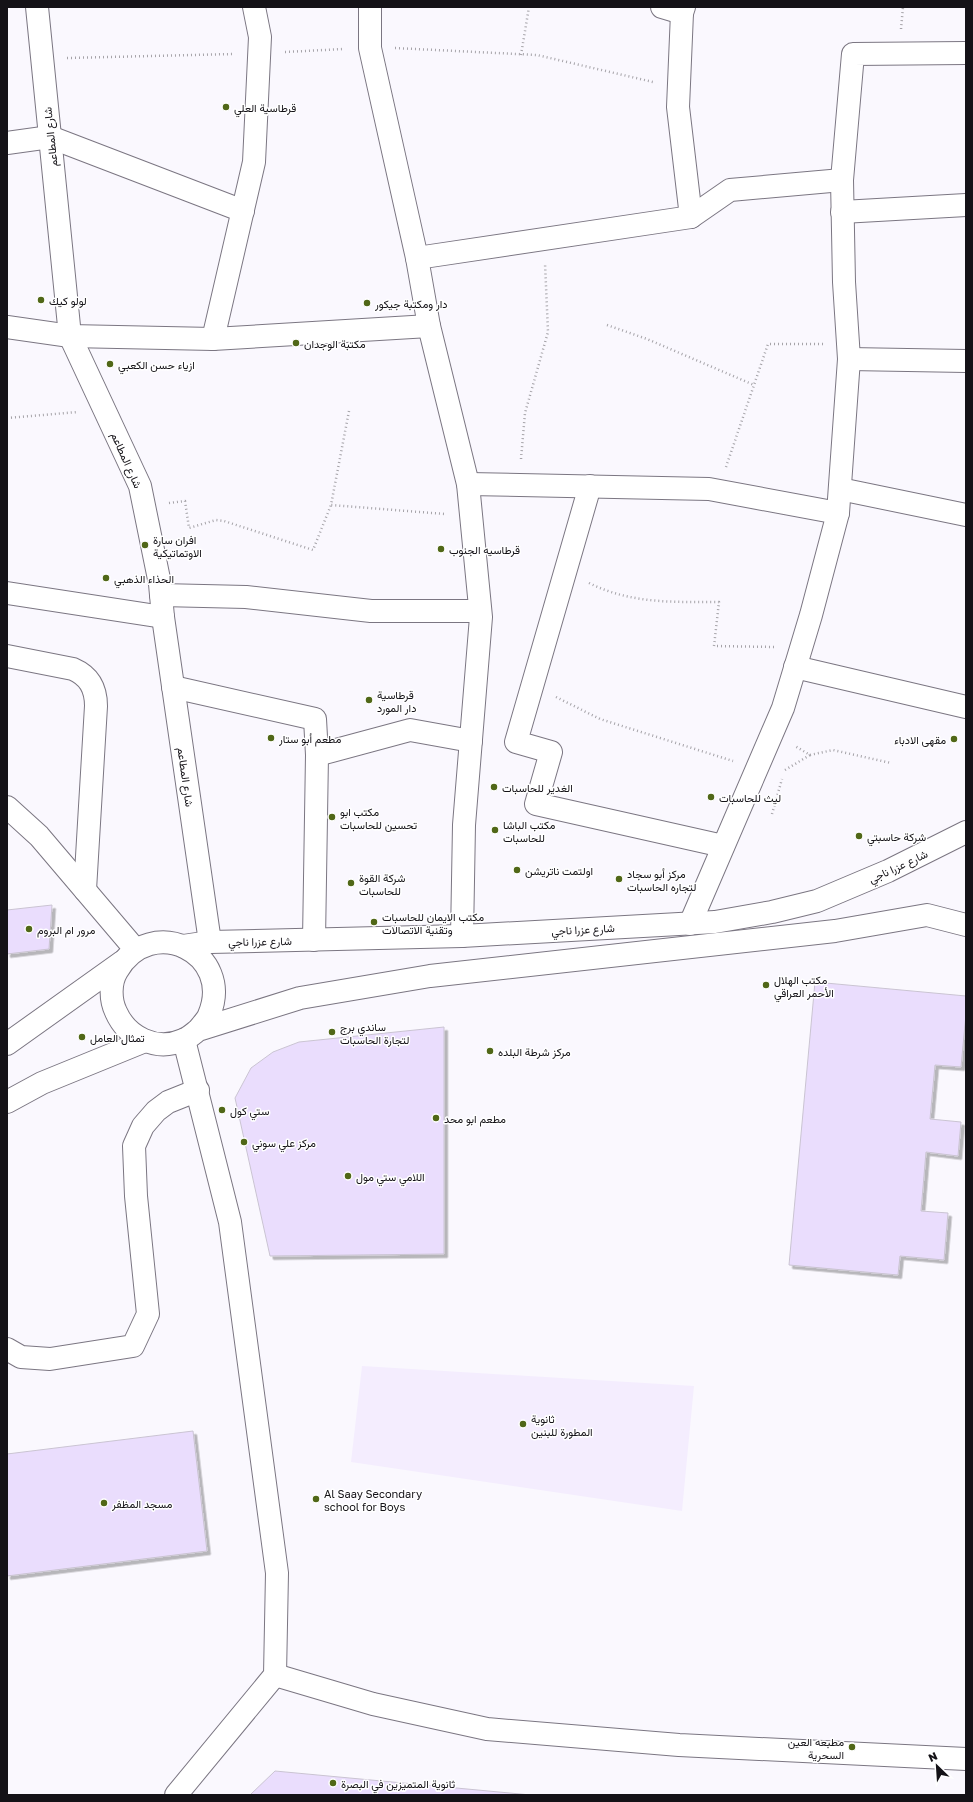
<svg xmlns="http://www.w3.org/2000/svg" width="973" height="1802" font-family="'Golos Text',Vazirmatn,sans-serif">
<defs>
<filter id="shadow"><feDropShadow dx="3.5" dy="3.5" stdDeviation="0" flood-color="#0004"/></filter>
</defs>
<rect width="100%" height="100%" fill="#faf8fe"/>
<!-- built -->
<path fill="#f4edfe" d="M362,1366L694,1386L682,1511L351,1462Z"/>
<!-- building -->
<g fill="#eaddfd" stroke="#cac4d2" filter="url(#shadow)">
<path d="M52,905L49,949L7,954V910Z"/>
<path d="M815,982L966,996V1014L961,1067L935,1065L930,1119L961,1122L958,1156L926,1152L921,1211L948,1213L944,1260L900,1256L898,1275L789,1265Z"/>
<path d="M444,1027V1254L270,1256L235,1098L251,1068L273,1052L299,1042Z"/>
<path d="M193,1431L207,1551L7,1576V1454Z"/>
<path d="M275,1771L531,1795H250Z"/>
</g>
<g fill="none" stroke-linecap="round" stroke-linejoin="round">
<defs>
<g id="minor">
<path d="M37,7L70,336L140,486L160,584L163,617L210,942"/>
<path d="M370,7V48L417,258L429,326L468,484L481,617L464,825L462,936"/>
<path d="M662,7L682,13L684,7"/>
<path d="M682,13L678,107L691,217"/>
<path d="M7,143L50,137L243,211"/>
<path d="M842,212L966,205"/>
<path d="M417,258L691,217L730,190L842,180"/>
<path d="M7,327L70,336L213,339L429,326"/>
<path d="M213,339L254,162L260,37L254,7"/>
<path d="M849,359L966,361"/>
<path d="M468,484L709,489L838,513"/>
<path d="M590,486L516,742L551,752L536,804L723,846"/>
<path d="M840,489L966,515"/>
<path d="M7,593L163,617"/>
<path d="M161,595L246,597L371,611H480"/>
<path d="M7,656L73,669C89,676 96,688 96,706L85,890"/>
<path d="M795,667L966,707"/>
<path d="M173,687L315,719L317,755L410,730L471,741"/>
<path d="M7,807L39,836L135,949"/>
<path d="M690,924L783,708L811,615L838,513L849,359L844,282L842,180L853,54L966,53"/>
<path d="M314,940L317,755"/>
<path d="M7,1349L21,1357L50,1359L133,1346L148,1314L136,1196L134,1146L143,1126L156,1111L168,1102L198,1090"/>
<path d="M275,1675L373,1704L487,1729L679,1745L966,1759"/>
<path d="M176,1795L275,1675L277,1573L230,1222L184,1040"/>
</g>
<g id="major">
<path d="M183,946L210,942L462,936L715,922L772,912L817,901L888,871L966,832"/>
<path d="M198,1030C202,1025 207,1020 209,1015C235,953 151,912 117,971C110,982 110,1000 116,1012C127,1037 156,1052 183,1040C189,1038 194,1033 198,1030L300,998L430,976L835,931L927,915L966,925"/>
<path d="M7,1044L122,962"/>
<path d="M7,1102L42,1083L145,1041"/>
</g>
</defs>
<!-- minor casing -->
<use href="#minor" stroke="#7b7682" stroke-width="24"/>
<!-- major casing -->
<use href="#major" stroke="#7b7682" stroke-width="24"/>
<!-- path -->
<g stroke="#a5a3a8" stroke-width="2.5" stroke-dasharray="1 3" stroke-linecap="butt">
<path d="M901,29L903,7"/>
<path d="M395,48L537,55L653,82"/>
<path d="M285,52L344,49"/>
<path d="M521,55L529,7"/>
<path d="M67,58L234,54"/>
<path d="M607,325L647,339L754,385"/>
<path d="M349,411L331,505L445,514"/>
<path d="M7,418L78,412"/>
<path d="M521,459L525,413L548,332L545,263"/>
<path d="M726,467L768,344H824"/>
<path d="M169,503L185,501L189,528L216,520L224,521L313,550L331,505"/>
<path d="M589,583C631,604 674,602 719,602L714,646L774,647"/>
<path d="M556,697L600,719L733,761"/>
<path d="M810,755L833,750L891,763"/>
<path d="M785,770L810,755L795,746"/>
<path d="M772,814L782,779"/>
</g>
<!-- minor -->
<use href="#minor" stroke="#fff" stroke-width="22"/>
<!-- major -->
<use href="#major" stroke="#fff" stroke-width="22"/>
</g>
<!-- markers -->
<g fill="#506717" stroke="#fff" stroke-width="1.5">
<circle cx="226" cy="107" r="4"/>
<circle cx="41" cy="300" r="4"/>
<circle cx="367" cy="303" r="4"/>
<circle cx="296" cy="343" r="4"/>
<circle cx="110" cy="364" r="4"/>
<circle cx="145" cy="545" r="4"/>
<circle cx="441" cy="549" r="4"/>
<circle cx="106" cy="578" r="4"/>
<circle cx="369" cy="700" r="4"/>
<circle cx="271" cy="738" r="4"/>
<circle cx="954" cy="739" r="4"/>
<circle cx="494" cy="787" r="4"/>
<circle cx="711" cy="797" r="4"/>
<circle cx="332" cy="817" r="4"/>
<circle cx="495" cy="830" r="4"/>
<circle cx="859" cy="836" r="4"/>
<circle cx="517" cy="870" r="4"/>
<circle cx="619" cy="879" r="4"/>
<circle cx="351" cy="883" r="4"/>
<circle cx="374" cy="922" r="4"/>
<circle cx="29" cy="929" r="4"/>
<circle cx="766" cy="985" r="4"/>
<circle cx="332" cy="1032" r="4"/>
<circle cx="82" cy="1037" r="4"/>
<circle cx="490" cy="1051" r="4"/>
<circle cx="222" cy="1110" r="4"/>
<circle cx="436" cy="1118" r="4"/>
<circle cx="244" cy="1142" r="4"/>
<circle cx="348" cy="1176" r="4"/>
<circle cx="523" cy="1424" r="4"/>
<circle cx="316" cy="1499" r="4"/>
<circle cx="104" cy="1503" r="4"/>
<circle cx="852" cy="1747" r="4"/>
<circle cx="333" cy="1783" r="4"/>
</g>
<g text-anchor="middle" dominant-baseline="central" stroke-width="3" stroke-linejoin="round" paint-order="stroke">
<!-- poi labels -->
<g font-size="11" fill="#141217" stroke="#fff" text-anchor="start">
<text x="234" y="107">قرطاسية العلي</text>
<text x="49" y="300">لولو كيك</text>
<text x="375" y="303">دار ومكتبة جيكور</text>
<text x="304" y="343">مكتبة الوجدان</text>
<text x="118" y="364">ازياء حسن الكعبي</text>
<text x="153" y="539">افران سارة<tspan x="153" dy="13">الاوتماتيكية</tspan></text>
<text x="449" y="549">قرطاسيه الجنوب</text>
<text x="114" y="578">الحذاء الذهبي</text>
<text x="377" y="694">قرطاسية<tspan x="377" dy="13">دار المورد</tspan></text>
<text x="279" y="738">مطعم أبو ستار</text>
<text x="946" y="739" text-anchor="end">مقهى الادباء</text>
<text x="502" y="787">الغدير للحاسبات</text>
<text x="719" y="797">ليث للحاسبات</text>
<text x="340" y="811">مكتب ابو<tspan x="340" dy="13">تحسين للحاسبات</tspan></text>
<text x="503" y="824">مكتب الباشا<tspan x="503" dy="13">للحاسبات</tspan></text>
<text x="867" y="836">شركة حاسبتي</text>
<text x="525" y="870">اولتمت ناتريشن</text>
<text x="627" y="873">مركز أبو سجاد<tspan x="627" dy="13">لتجاره الحاسبات</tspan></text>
<text x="359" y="877">شركة القوة<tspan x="359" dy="13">للحاسبات</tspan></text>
<text x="382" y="916">مكتب الايمان للحاسبات<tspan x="382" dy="13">وتقنية الاتصالات</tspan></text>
<text x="37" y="929">مرور ام البروم</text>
<text x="774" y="979">مكتب الهلال<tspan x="774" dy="13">الأحمر العراقي</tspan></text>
<text x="340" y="1026">ساندي برج<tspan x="340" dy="13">لتجارة الحاسبات</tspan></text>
<text x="90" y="1037">تمثال العامل</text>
<text x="498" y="1051">مركز شرطة البلده</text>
<text x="230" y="1110">ستي كول</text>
<text x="444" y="1118">مطعم ابو محد</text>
<text x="252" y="1142">مركز علي سوني</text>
<text x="356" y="1176">اللامي ستي مول</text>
<text x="531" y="1418">ثانوية<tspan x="531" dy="13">المطورة للبنين</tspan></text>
<text x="324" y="1493">Al Saay Secondary<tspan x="324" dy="13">school for Boys</tspan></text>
<text x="112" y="1503">مسجد المظفر</text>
<text x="844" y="1741" text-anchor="end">مطبعه العين<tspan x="844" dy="13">السحرية</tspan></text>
<text x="341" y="1783">ثانوية المتميزين في البصرة</text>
</g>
<!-- street labels -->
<g font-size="11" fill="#141217" stroke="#fff">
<text transform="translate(50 137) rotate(-96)">شارع المطاعم</text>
<text transform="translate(127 460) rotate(66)">شارع المطاعم</text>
<text transform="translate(186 777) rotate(82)">شارع المطاعم</text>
<text transform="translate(898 866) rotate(-25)">شارع عزرا ناجي</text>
<text transform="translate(583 929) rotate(-3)">شارع عزرا ناجي</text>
<text transform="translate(260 941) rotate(-1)">شارع عزرا ناجي</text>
</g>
</g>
<!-- border -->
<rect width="973" height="1802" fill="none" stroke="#141217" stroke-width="16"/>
<!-- north arrow -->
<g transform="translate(937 1766) rotate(335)" stroke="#ffffff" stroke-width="3" paint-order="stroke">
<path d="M0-3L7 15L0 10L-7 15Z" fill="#141217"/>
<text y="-6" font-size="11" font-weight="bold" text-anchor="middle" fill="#141217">N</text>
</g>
</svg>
